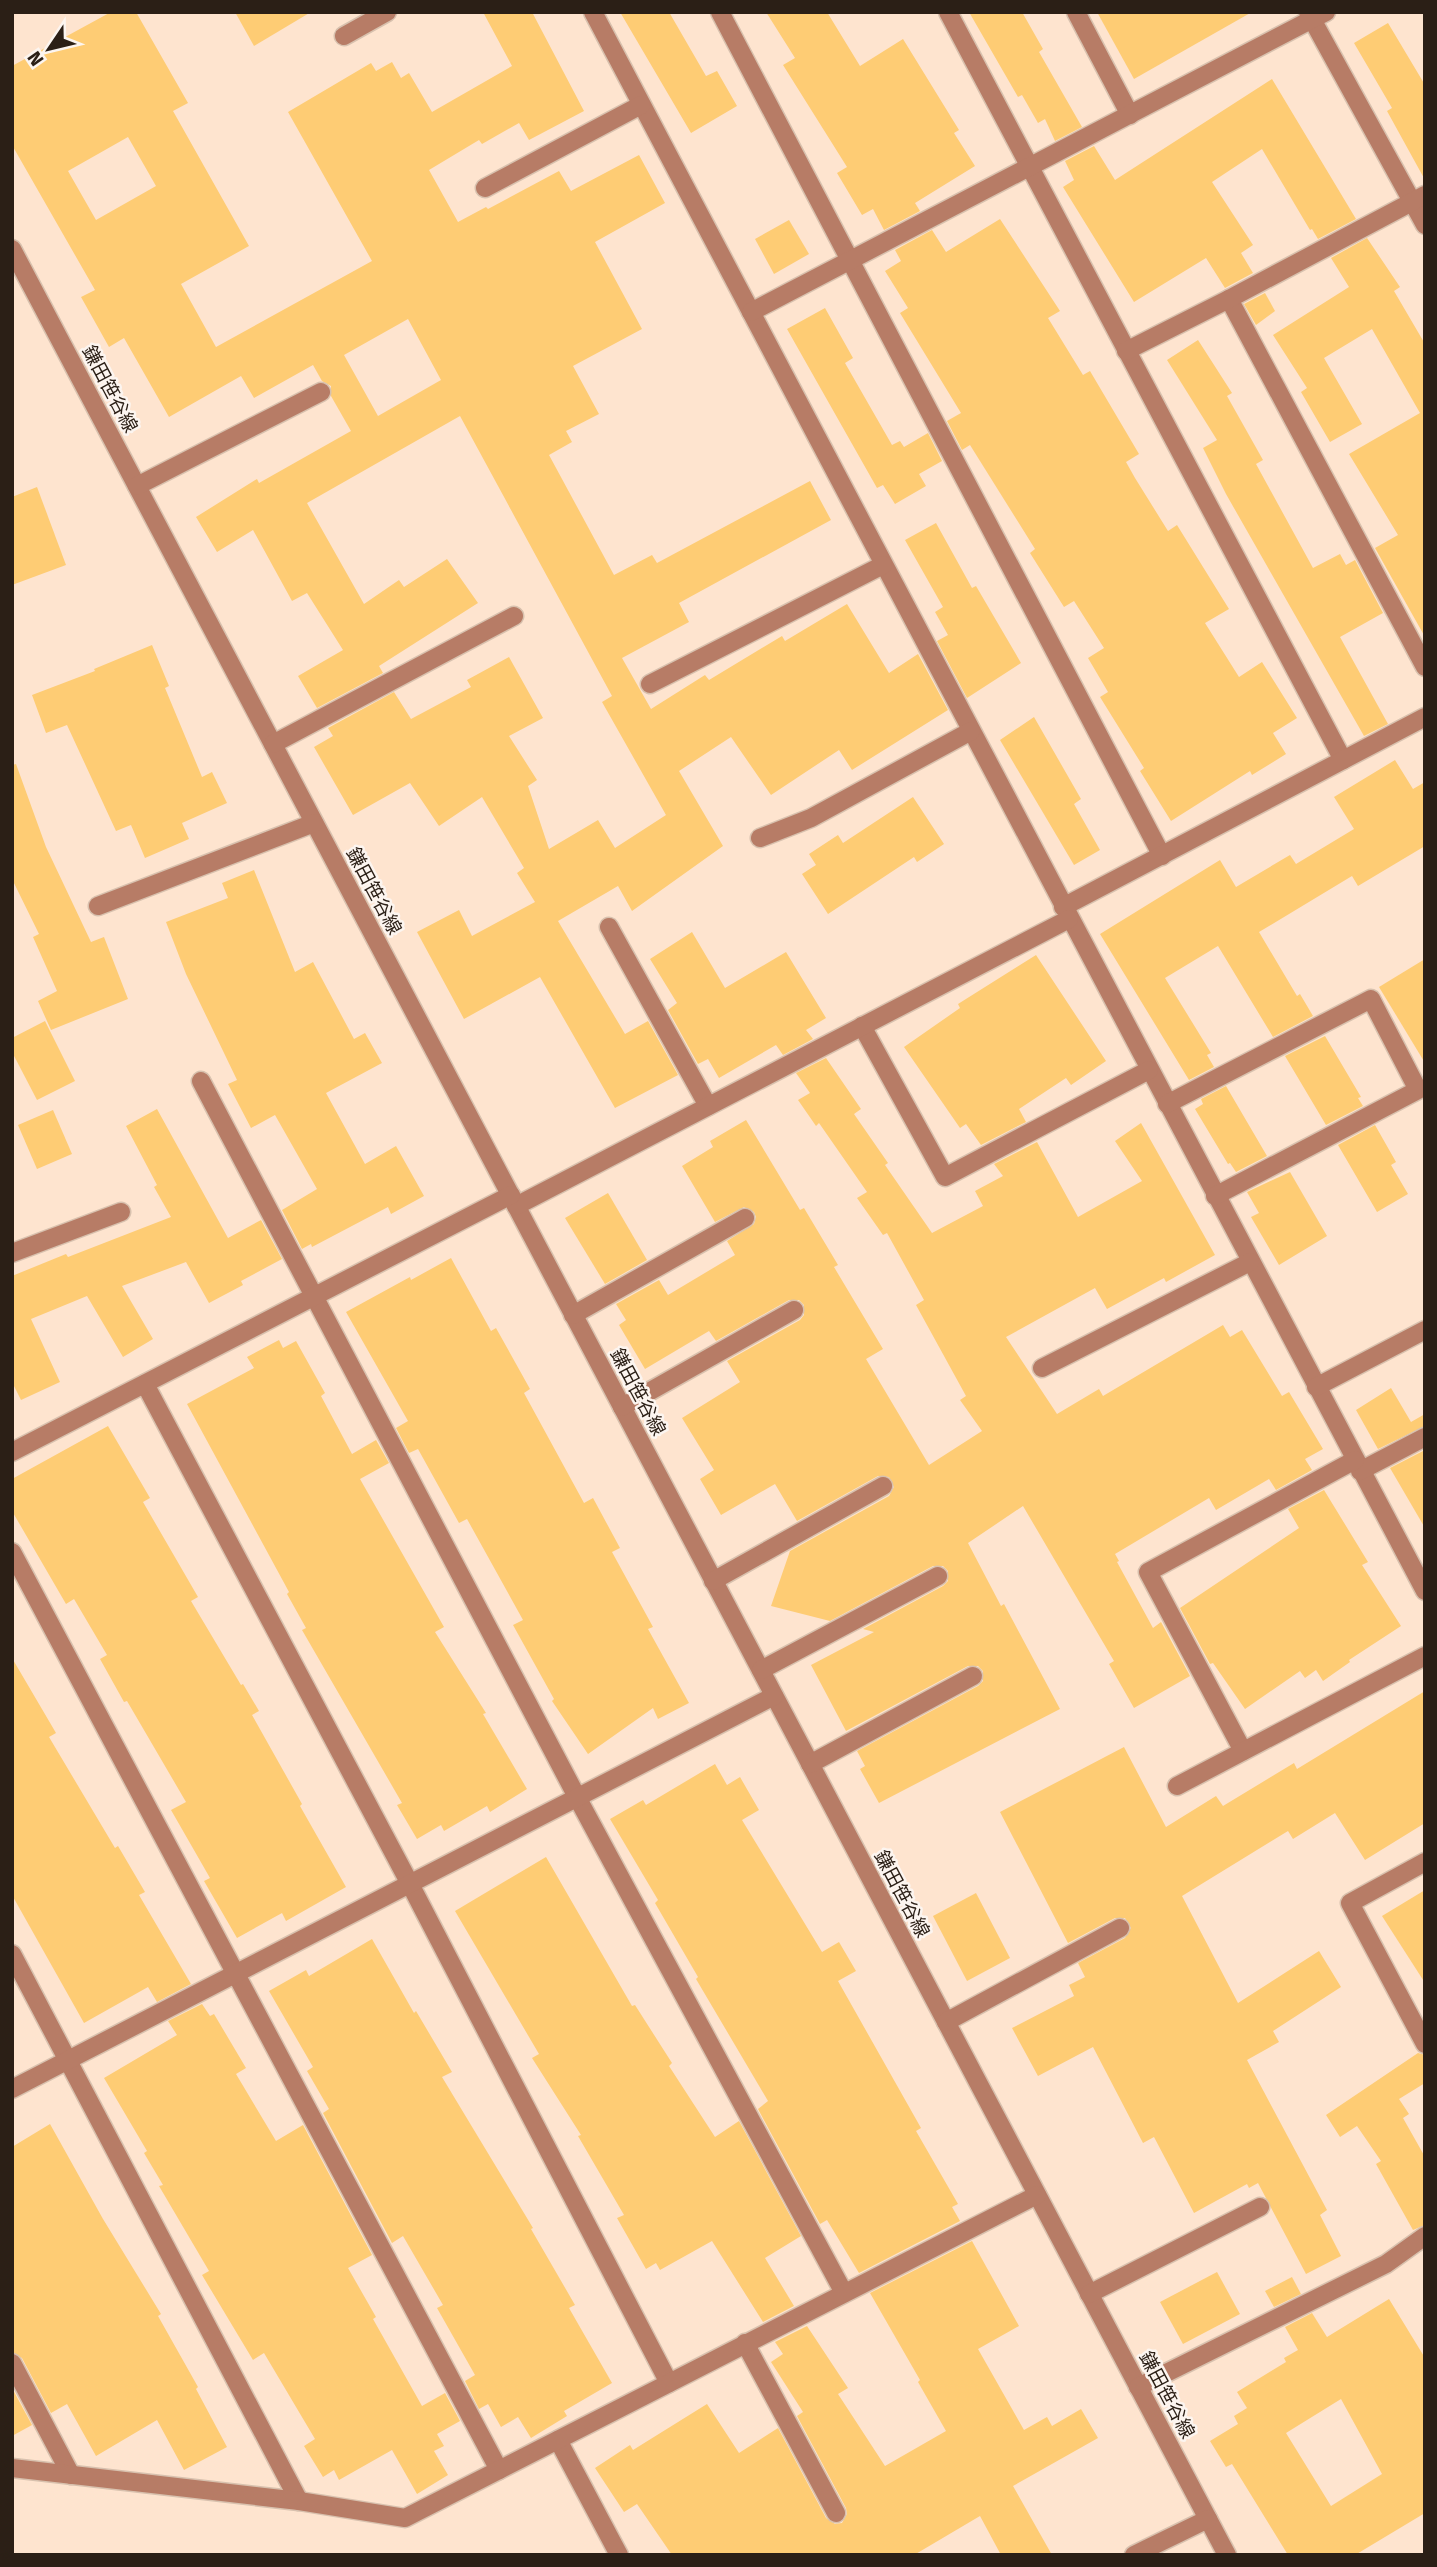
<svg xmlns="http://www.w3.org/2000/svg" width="1437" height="2567" font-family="'Fira Sans','Noto Sans JP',sans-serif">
<rect width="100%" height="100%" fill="#fee4cf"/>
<!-- building -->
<g fill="#fecc74" fill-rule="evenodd">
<path d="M111,12H136L188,103L173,111L249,246L181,284L216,347L372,261L288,112L371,63L376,71L392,62L401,78L409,73L432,112L512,66L483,12H532L584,111L529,140L519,123L482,144L479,140L429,170L458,222L486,207L488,209L559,171L571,191L639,155L665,203L595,242L642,329L573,366L599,414L566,431L572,442L549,455L614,575L652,555L657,563L810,481L831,520L679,603L689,622L622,658L651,709L705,675L709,680L782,636L785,641L847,604L889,673L918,654L948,710L852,770L839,750L771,795L731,737L679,771L723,846L632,911L618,886L558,921L625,1034L648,1021L678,1075L615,1108L540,977L464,1019L417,932L459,910L472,936L535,902L517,873L524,868L482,797L439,826L410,783L353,815L314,747L333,736L328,728L394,692L411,719L471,687L467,680L509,657L543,718L509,736L537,780L528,786L549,849L598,820L615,848L666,815L602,702L612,696L460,416L307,503L364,604L399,580L404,587L447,559L478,603L379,666L383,673L317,708L298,676L343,650L307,593L292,601L253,530L217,552L196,517L257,479L259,483L351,431L331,396V386L322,381L313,365L254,398L241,376L169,417L124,338L109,347L81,297L95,290L12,145V66ZM128,137L156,186L96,220L68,171ZM408,319L441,380L378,416L344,355Z"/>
<path d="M235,12H311L254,46Z"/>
<path d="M620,12H669L706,76L717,71L737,106L691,133Z"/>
<path d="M766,12H827L860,66L903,39L959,130L954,133L975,166L915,203L920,211L884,230L873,209L862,215L837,173L847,167L783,65L795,58Z"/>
<path d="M969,12H1022L1043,49L1039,52L1082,127L1055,141L1045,119L1038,123L1022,95L1018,97Z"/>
<path d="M1097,12H1252L1134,79Z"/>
<path d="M1388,23L1425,85V180L1387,111L1392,108L1354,43Z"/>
<path d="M1272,79L1356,219L1318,239L1312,229L1310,230L1262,149L1212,182L1253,245L1241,253L1253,273L1225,288L1206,258L1134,302L1063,187L1074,180L1065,161L1094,146L1115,180Z"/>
<path d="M1000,219L1060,311L1048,318L1083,375L1090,371L1139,454L1126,462L1135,478L1168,531L1177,525L1229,609L1205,623L1239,677L1262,662L1297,718L1273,733L1286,754L1252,775L1250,771L1171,821L1140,771L1144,768L1100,697L1108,692L1088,658L1104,648L1074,601L1064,607L1030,553L1035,549L970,445L962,450L947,421L961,413L900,313L908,308L885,271L901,261L895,250L932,230L946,252Z"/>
<path d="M789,220L809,254L774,274L755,239Z"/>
<path d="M1367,238L1400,287L1394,291L1425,344V637L1375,548L1398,535L1349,454L1420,413L1372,329L1324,358L1362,424L1330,442L1301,392L1307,388L1273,335L1349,287L1331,258Z"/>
<path d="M1265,293L1275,311L1256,325L1244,304Z"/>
<path d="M825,308L853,358L845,363L892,445L900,441L904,447L928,433L942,461L919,474L926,486L895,504L883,485L877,488L787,329Z"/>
<path d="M1198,340L1232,393L1227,396L1263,460L1256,464L1313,568L1340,554L1346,565L1355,560L1383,613L1340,637L1388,724L1364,736L1226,494L1203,448L1217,440L1167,360Z"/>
<path d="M37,487L66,565L12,585V497Z"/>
<path d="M936,523L972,588L976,586L1021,663L967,698L937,641L948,635L935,612L943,607L905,540Z"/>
<path d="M152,645L169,686L165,688L202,777L212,772L227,803L182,823L189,839L145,858L131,825L116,831L67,725L46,733L32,695L95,671L94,669Z"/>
<path d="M1034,717L1081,799L1074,804L1100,850L1074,865L1000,740Z"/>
<path d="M1395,760L1413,789L1425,782V846L1358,886L1352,876L1259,932L1297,996L1300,994L1313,1016L1273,1037L1218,946L1165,978L1211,1053L1207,1055L1214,1067L1189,1080L1100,934L1220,860L1236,887L1290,855L1296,864L1354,829L1334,797Z"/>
<path d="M16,764L46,847L91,942L104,937L128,999L51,1030L38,1001L57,991L33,937L39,934L12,879V765Z"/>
<path d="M913,797L944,844L917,862L914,857L828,914L802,874L816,865L809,854L838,835L843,843Z"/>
<path d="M254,870L295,972L313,962L354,1039L365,1033L382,1063L326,1093L365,1164L396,1146L424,1196L391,1214L388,1207L312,1247L311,1244L302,1249L282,1210L317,1189L275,1115L251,1128L228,1084L237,1080L186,974L166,922L228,898L222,883Z"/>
<path d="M692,932L725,988L786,952L826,1018L806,1030L813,1039L783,1055L776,1045L719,1078L708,1059L698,1064L668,1010L677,1003L650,959Z"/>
<path d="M1036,955L1106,1061L1071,1085L1066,1078L1019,1109L1026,1122L981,1145L966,1124L960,1128L904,1047L960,1008L958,1004Z"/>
<path d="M1425,959V1063L1379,987Z"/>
<path d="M45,1021L75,1081L37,1100L12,1052V1038Z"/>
<path d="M1325,1036L1361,1097L1358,1098L1363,1106L1326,1125L1285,1056Z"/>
<path d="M826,1058L861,1109L854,1114L888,1163L885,1165L932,1233L983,1206L975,1191L1003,1176L994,1164L1037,1142L1078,1217L1142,1181L1115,1141L1141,1123L1215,1255L1166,1282L1164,1278L1107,1309L1095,1288L1006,1337L1057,1414L1099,1389L1103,1396L1223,1325L1230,1337L1242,1330L1282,1396L1289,1392L1323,1449L1305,1459L1312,1470L1276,1490L1269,1479L1216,1510L1209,1498L1115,1554L1119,1561L1117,1562L1153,1628L1161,1622L1190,1676L1134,1708L1109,1664L1114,1661L1023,1506L968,1543L1001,1606L1004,1604L1060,1709L879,1803L860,1769L865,1766L857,1751L978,1686L983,1681V1671L978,1666H968L846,1731L811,1665L874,1632L863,1629L943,1586L948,1581V1571L943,1566H933L830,1621L771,1606L790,1551L889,1496L894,1487L889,1477L878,1476L797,1521L775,1484L721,1515L700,1479L714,1470L682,1418L740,1382L727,1361L800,1320L804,1315V1305L799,1300H789L716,1341L709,1331L645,1369L619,1325L626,1320L616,1304L659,1280L668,1295L735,1255L727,1241L754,1224L756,1217L754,1212L744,1207L715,1222L682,1166L713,1147L710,1141L746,1120L800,1210L804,1208L838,1265L834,1267L883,1349L866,1359L929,1465L982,1431L960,1400L966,1396L916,1305L924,1300L887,1233L883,1235L857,1198L867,1192L819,1123L816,1126L798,1100L810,1093L796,1073Z"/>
<path d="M1226,1086L1267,1156L1236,1172L1230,1163L1228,1164L1195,1109L1203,1104L1201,1099Z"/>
<path d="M157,1109L228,1238L261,1220L282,1259L241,1281L243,1285L209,1303L186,1262L122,1286L153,1339L123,1357L87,1296L31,1319L60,1382L21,1400L12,1382V1276L66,1254L68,1257L171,1217L154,1187L157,1185L126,1126Z"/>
<path d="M53,1110L72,1154L37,1169L18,1125Z"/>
<path d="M1375,1125L1396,1162L1391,1165L1408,1194L1377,1212L1338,1145Z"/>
<path d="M1290,1172L1327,1236L1279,1265L1251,1217L1259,1213L1247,1192Z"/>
<path d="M608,1193L647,1260L605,1284L565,1218Z"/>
<path d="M451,1258L491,1331L496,1328L530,1389L524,1393L584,1503L593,1498L620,1548L612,1552L653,1627L648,1629L689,1703L658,1719L653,1708L588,1754L552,1701L554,1699L513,1625L523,1620L467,1519L459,1523L418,1449L409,1453L396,1428L408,1421L346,1312L410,1277L411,1280Z"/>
<path d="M279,1340L283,1348L296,1341L325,1393L321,1396L352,1454L376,1440L389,1463L360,1479L444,1627L435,1632L486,1713L483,1714L527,1789L490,1812L487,1806L444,1831L441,1825L417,1839L397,1805L402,1803L302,1630L306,1628L287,1594L289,1592L187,1404L254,1368L247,1357Z"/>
<path d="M1391,1388L1411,1422L1425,1414V1426L1378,1449L1356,1410Z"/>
<path d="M108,1426L150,1498L143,1502L198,1597L191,1601L241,1685L243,1684L259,1711L252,1715L302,1804L300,1806L346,1887L286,1921L282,1913L237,1938L204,1881L210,1878L171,1810L186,1802L127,1701L124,1702L100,1659L107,1655L74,1599L66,1604L12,1511V1479Z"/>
<path d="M1425,1450V1528L1390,1468Z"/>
<path d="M1324,1490L1368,1562L1362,1565L1401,1626L1349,1660L1350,1662L1323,1681L1316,1670L1305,1678L1300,1671L1245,1709L1213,1663L1210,1664L1180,1608L1299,1528L1288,1509Z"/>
<path d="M12,1658L56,1733L49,1737L115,1848L118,1846L145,1892L139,1895L191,1984L157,2002L148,1987L84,2023L12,1895Z"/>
<path d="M1425,1691V1823L1365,1860L1335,1813L1293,1839L1288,1831L1182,1896L1238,2003L1319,1951L1341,1987L1273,2031L1279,2042L1247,2060L1327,2210L1320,2215L1341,2256L1306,2274L1258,2183L1249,2188L1247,2184L1194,2213L1154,2137L1143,2143L1093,2047L1038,2076L1012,2028L1074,1996L1069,1985L1085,1977L1078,1963L1125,1938L1131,1928L1125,1918H1115L1068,1943L1000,1812L1124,1747L1166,1827L1216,1796L1223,1806L1294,1763L1297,1769Z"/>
<path d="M715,1764L727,1785L740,1777L759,1810L742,1820L822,1952L839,1942L856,1971L838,1981L921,2128L916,2131L958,2204L952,2207L960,2221L859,2273L827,2220L820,2224L758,2109L768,2101L696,1979L698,1977L655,1903L658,1900L610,1819L643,1800L646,1805Z"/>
<path d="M546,1857L632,2006L635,2005L672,2063L669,2066L715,2137L739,2121L801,2236L765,2258L794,2306L763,2322L712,2241L660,2270L656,2263L646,2269L617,2218L624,2215L578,2136L581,2135L532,2058L539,2054L455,1911Z"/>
<path d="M1425,1890V1983L1382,1916Z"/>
<path d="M976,1893L1010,1958L967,1981L933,1916Z"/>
<path d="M372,1939L414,2013L416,2011L452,2072L442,2077L533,2228L531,2229L575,2305L569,2308L612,2383L564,2411L567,2416L531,2438L518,2417L501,2427L488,2404L479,2409L465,2381L475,2375L437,2308L443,2305L403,2236L392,2243L323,2113L329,2109L307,2071L313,2067L269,1991L306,1970L309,1976Z"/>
<path d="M202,2004L210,2016L214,2014L246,2068L236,2074L276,2141L303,2125L372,2255L348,2268L376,2317L373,2319L422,2406L445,2393L460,2421L437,2434L444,2446L434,2451L448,2475L417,2494L392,2450L339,2480L334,2470L323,2477L304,2446L315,2439L264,2353L253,2360L202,2275L209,2271L159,2186L163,2185L144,2153L147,2151L104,2078L177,2035L168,2021Z"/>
<path d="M1418,2053L1425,2055V2083L1399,2099L1409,2114L1403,2118L1425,2157V2225L1413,2230L1376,2164L1381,2161L1357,2126L1340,2137L1326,2115Z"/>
<path d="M50,2124L103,2219L161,2314L158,2316L198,2387L196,2389L227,2447L184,2470L157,2420L96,2456L67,2404L51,2413L22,2358L12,2352V2147Z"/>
<path d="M972,2241L1019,2326L978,2349L1024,2430L1047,2417L1052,2426L1081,2409L1098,2438L1013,2486L1052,2555H1001L980,2516L914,2555H672L637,2504L624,2512L595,2468L630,2445L633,2450L707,2404L739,2453L778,2428L826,2518L835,2524L842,2523L847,2514L846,2508L797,2416L803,2412L771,2362L783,2354L775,2342L807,2326L848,2388L838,2394L885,2466L946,2431L918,2382L920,2380L870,2293Z"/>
<path d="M1217,2272L1240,2314L1183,2344L1160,2302Z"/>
<path d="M1292,2277L1301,2294L1274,2307L1265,2291Z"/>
<path d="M1389,2299L1425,2358V2513L1355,2555H1288L1232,2464L1226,2467L1210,2441L1238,2424L1234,2416L1247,2408L1237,2392L1286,2362L1284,2358L1298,2350L1285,2327L1312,2313L1327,2337ZM1341,2399L1382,2474L1331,2506L1286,2433Z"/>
<path d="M12,2388L32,2425L12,2436Z"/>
</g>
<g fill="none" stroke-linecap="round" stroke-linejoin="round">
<defs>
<g id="minor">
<path d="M593,12L1425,1591"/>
<path d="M720,12L1162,856"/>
<path d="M948,12L1343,760"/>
<path d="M1076,12L1130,115"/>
<path d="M1308,12L1425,225"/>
<path d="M344,36L387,12"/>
<path d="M485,188L641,105"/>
<path d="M12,249L1227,2555"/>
<path d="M1229,299L1425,667"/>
<path d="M751,312L1326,12"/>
<path d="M1126,351L1229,299L1425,195"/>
<path d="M137,486L321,392"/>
<path d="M650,684L883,565"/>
<path d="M273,744L514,616"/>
<path d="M760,838L811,818L971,731"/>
<path d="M98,906L314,823"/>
<path d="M1063,907L1425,717"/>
<path d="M609,927L708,1106"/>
<path d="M862,1026L945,1177L1149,1070"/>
<path d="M201,1081L577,1797L844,2293"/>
<path d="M1167,1104L1371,999L1418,1090L1215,1196"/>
<path d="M516,1206L1069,919"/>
<path d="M12,1253L121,1212"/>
<path d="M573,1315L745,1218"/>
<path d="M1042,1368L1250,1262"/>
<path d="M145,1384L410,1884L669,2383"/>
<path d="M1316,1387L1425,1330"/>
<path d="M622,1407L794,1310"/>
<path d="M12,1452L511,1195"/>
<path d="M1360,1471L1425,1437"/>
<path d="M12,1552L499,2470"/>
<path d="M713,1581L883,1486"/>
<path d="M761,1670L938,1576"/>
<path d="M1243,1751L1148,1572L1355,1460"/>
<path d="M810,1764L973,1676"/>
<path d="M1177,1786L1425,1656"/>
<path d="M1425,1862L1350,1903L1425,2044"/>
<path d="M12,1954L299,2501"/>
<path d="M946,2022L1120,1928"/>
<path d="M12,2089L774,1696"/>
<path d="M1089,2294L1260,2207"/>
<path d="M745,2343L836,2513"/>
<path d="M12,2363L71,2475"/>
<path d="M1138,2387L1386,2264L1425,2236"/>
<path d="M558,2440L619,2555"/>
<path d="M12,2468L299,2501L405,2518L1037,2195"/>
<path d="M1134,2555L1208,2519"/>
</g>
</defs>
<!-- minor casing -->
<use href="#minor" stroke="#d8c1ae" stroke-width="21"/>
<!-- minor -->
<use href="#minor" stroke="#b77c66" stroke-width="18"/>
</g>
<g text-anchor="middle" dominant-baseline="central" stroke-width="5" stroke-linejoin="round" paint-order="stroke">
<!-- street labels -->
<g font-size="19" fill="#2b1f16" stroke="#fcf5f0">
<text transform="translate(110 389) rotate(62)">鎌田笹谷線</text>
<text transform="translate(374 891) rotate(62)">鎌田笹谷線</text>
<text transform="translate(638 1392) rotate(62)">鎌田笹谷線</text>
<text transform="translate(902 1894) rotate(62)">鎌田笹谷線</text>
<text transform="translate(1167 2395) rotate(62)">鎌田笹谷線</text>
</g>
</g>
<!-- border -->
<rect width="1437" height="2567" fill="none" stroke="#2b1f16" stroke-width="28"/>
<!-- north arrow -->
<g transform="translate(49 49) rotate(235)" stroke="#fcf5f0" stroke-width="5" paint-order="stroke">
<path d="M0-5L12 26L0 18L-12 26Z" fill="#2b1f16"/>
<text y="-10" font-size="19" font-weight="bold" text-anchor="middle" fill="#2b1f16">N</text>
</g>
</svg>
